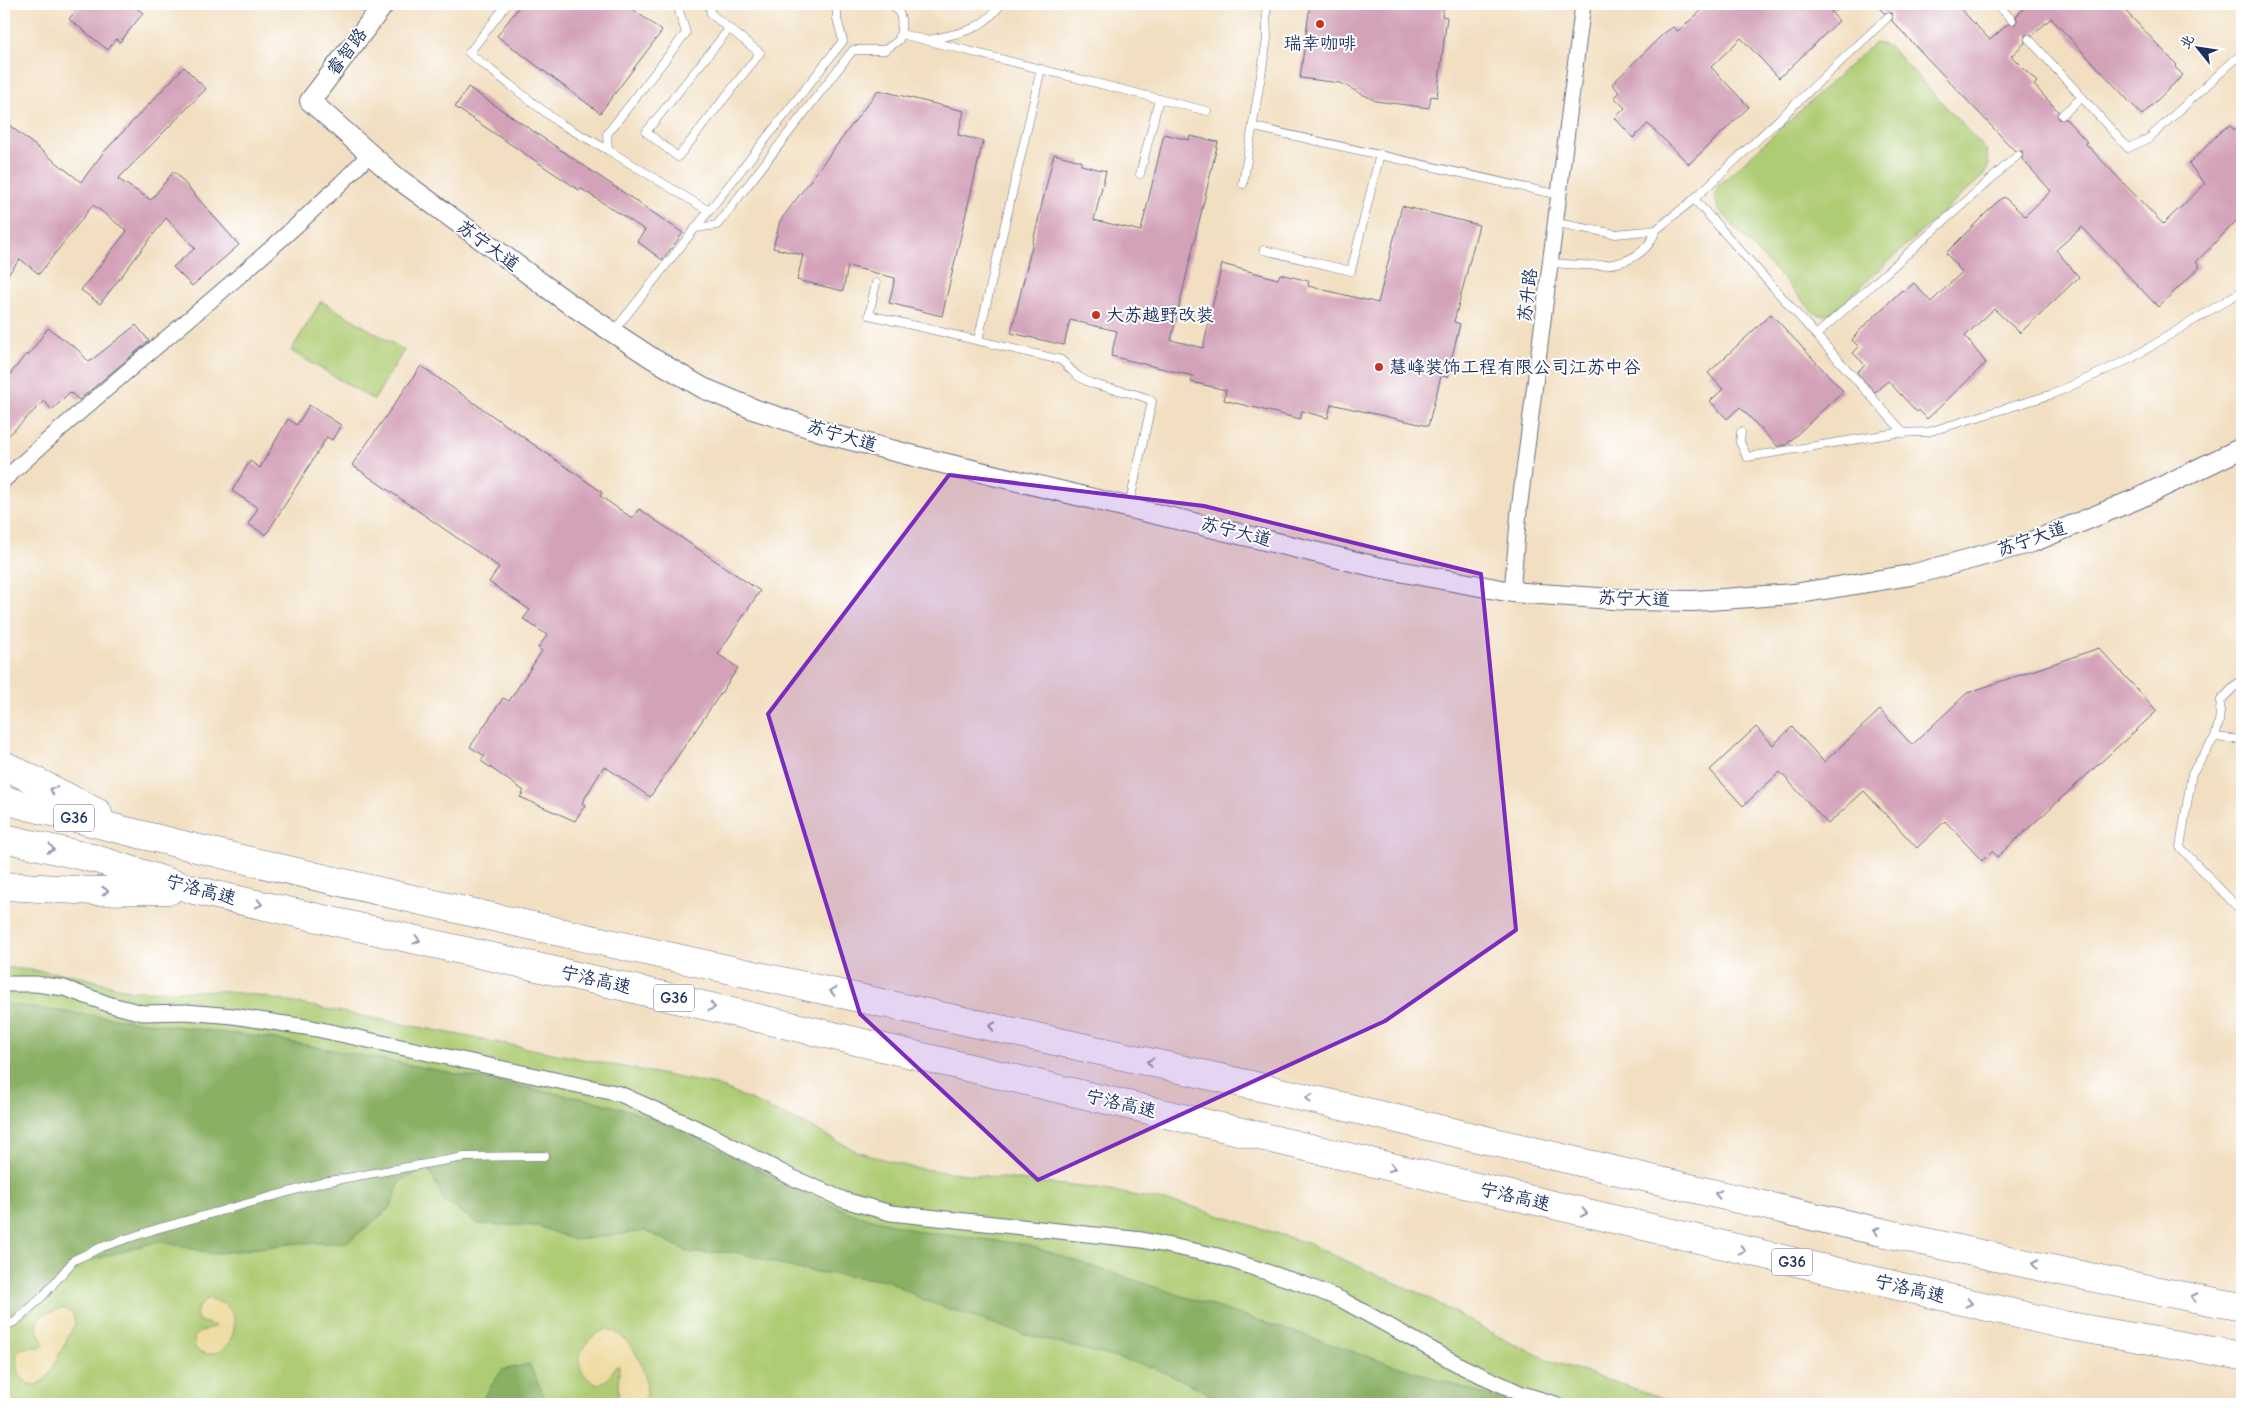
<svg xmlns="http://www.w3.org/2000/svg" width="2246" height="1408" font-family="'Comic Neue','LXGW WenKai TC',sans-serif">
<rect width="100%" height="100%" fill="#fff"/>
<filter id="ink" filterUnits="userSpaceOnUse"><feTurbulence type="fractalNoise" baseFrequency=".02" numOctaves="2"/><feDisplacementMap in="SourceGraphic" scale="10" xChannelSelector="R" yChannelSelector="G"/><feConvolveMatrix kernelMatrix="1 2 1 2 8 2 1 2 1" color-interpolation-filters="sRGB"/></filter>
<filter id="wash" filterUnits="userSpaceOnUse"><feTurbulence type="fractalNoise" baseFrequency=".0096" numOctaves="4" result="noise"/><feDisplacementMap in="SourceGraphic" scale="20" xChannelSelector="R" yChannelSelector="G"/><feGaussianBlur stdDeviation="1.12" result="paint"/><feColorMatrix in="noise" values="0 0 0 0 0 0 0 0 0 0 0 0 0 0 0 0 0 1.4 0 .05"/><feComposite in="paint" operator="in"/></filter>
<g filter="url(#wash)">
<rect width="100%" height="100%" fill="#f2dfc1"/>
<!-- green -->
<g fill="#aecc73" stroke="#647e68">
<path d="M1877,43L1890,47L1987,151L1989,165L1984,175L1834,311C1826,317 1820,316 1812,311L1718,209L1714,195L1719,185L1873,44Z"/>
<path d="M321,301L404,350L374,400L291,351Z"/>
<path d="M4,967L74,975L132,991H218L249,994L716,1085L811,1127L856,1151L913,1168L1099,1189L1187,1205L1304,1242L1425,1296L1497,1336L1551,1361L1681,1404H4Z"/>
</g>
<!-- forest -->
<g fill="#8ab065" stroke="#527062">
<path d="M4,1004L275,1039L591,1100L634,1112L687,1132L802,1193L856,1215L922,1232L1024,1244L1513,1404H1223L1199,1388L1152,1367L1024,1334L923,1300L889,1281L801,1270L736,1252L691,1253L646,1231L574,1240L538,1226L478,1224L444,1200L428,1168L400,1181L391,1207L347,1243H297L213,1254L160,1241L85,1262L33,1310L4,1325Z"/>
<path d="M529,1364L548,1404H479L502,1370Z"/>
</g>
<!-- sand -->
<g fill="#eeda9e" stroke="#84847e">
<path d="M207,1299C259,1304 227,1374 195,1348L194,1338L200,1332L215,1326L199,1321L196,1315L198,1308Z"/>
<path d="M63,1308L73,1314L75,1324L47,1378L36,1385L29,1384C18,1378 16,1364 17,1353L22,1348L41,1347L44,1345L38,1331L37,1322L44,1314Z"/>
<path d="M608,1329C634,1339 647,1369 647,1396L639,1403L622,1404L618,1398L619,1366H616L608,1379L598,1385C566,1369 580,1338 608,1329Z"/>
</g>
<g id="blocks">
<!-- building -->
<g fill="#d3a1b8">
<path d="M81,4H131L143,13L120,42L116,39L108,50L69,19Z"/>
<path d="M521,4H626L662,31L600,113L497,36Z"/>
<path d="M1310,4L1444,5L1442,16L1447,17L1437,97L1431,96L1429,108L1376,101L1340,83L1300,78Z"/>
<path d="M1709,4H1840L1831,12L1839,21L1779,78L1741,38L1711,67L1749,107L1689,164L1648,124L1633,138L1615,118L1625,108L1614,97L1619,92L1612,84L1663,34L1673,27L1678,31Z"/>
<path d="M1875,4H1956L1990,40L2008,24H2015L2017,21L2016,16L2029,4H2119L2177,65L2175,67L2183,75L2142,115L2051,18L2033,35H2025V43L2011,56L2037,82L2034,85L2058,111V119H2066L2087,142L2085,143L2163,224L2205,184L2189,164L2221,131L2230,125L2234,130L2242,122V215L2196,262L2200,267L2158,307L2082,227L2056,250L2079,277L2020,333L1994,309L1965,336L1986,363L1927,419L1919,410L1917,412L1888,381L1875,392L1857,372L1865,365L1853,353L1859,347L1852,340L1859,331L1902,290L1904,292L1914,283L1931,302L1962,272L1946,253L1995,204L2004,197L2025,216L2051,191L2022,159V151H2015L1892,21V13H1884Z"/>
<path d="M184,67L206,89L118,179L151,200L174,171L239,245L192,286L173,267L195,248L166,218L100,304L81,290L127,231L93,205L39,274L20,259L4,280V121L81,182L103,153Z"/>
<path d="M468,87L683,233L662,260L637,241L645,230L580,188L579,190L455,107Z"/>
<path d="M878,90L964,111L958,135L983,141L942,316L889,303L895,278L848,266L843,291L797,280L803,255L773,248L780,221Z"/>
<path d="M1164,134L1189,140L1190,136L1218,142L1171,340L1203,348L1222,264L1278,279L1280,274L1309,281L1308,286L1378,303L1402,206L1479,225L1454,322L1460,324L1447,377L1441,376L1428,426L1331,404L1328,418L1302,411L1300,419L1224,400L1226,390L1191,382L1193,376L1111,356L1117,331L1070,320L1064,345L1011,333L1054,154L1081,161V165L1106,171L1094,220L1141,231Z"/>
<path d="M1771,314L1843,391L1786,445L1777,446L1740,407L1727,419L1710,401L1723,389L1708,373Z"/>
<path d="M136,325L149,341L79,400L70,392L52,410L44,401L4,440V382L26,354L28,356L48,328L77,349L89,362Z"/>
<path d="M421,366L602,492L600,496L632,518L639,509L760,591L718,654L738,668L650,797L604,766L582,803L585,805L575,821L520,797L524,791L481,761L485,756L470,747L503,698L509,701L542,651L538,648L547,635L523,619L530,610L489,582L499,567L352,465Z"/>
<path d="M309,405L341,425L332,440L327,437L266,535L248,524L258,508L232,491L250,461L260,468L288,419L297,425Z"/>
<path d="M2099,648L2157,711L1997,857L1992,851L1982,861L1945,821L1917,848L1864,791L1828,824L1780,772L1743,806L1710,770L1756,727L1773,745L1792,727L1824,762L1880,710L1912,745L1967,693Z"/>
</g>
</g>
</g>
<g filter="url(#ink)">
<use href="#blocks" fill-opacity="0" stroke="#666d81" stroke-width="1"/>
<g fill="none" stroke-linecap="round" stroke-linejoin="round">
<defs>
<g id="service">
<path d="M507,4L469,53L559,123L608,150"/>
<path d="M677,4L686,33L607,134L608,150L709,211"/>
<path d="M709,4L711,14L760,53L678,157L646,132L729,29"/>
<path d="M1997,4L2012,20"/>
<path d="M901,34L1207,111"/>
<path d="M2029,39L2128,148L2148,139L2242,53"/>
<path d="M928,40C960,33 981,32 1001,4"/>
<path d="M2062,115L2081,98"/>
<path d="M1254,127L1559,195"/>
<path d="M1140,174L1159,99"/>
<path d="M1243,184L1267,39L1266,4"/>
<path d="M1694,199L1904,433"/>
<path d="M1556,223L1616,234L1656,230L1694,199L1888,17"/>
<path d="M696,228L717,225L853,50H885L899,40C902,26 905,14 891,4"/>
<path d="M1264,250L1351,271L1380,154"/>
<path d="M1551,263C1588,265 1640,275 1656,230"/>
<path d="M876,283L869,315L1061,360C1067,365 1072,372 1078,376C1098,391 1130,388 1152,401L1129,506"/>
<path d="M614,331L843,41L837,19V4"/>
<path d="M1816,335L2018,155"/>
<path d="M978,340L1041,69"/>
<path d="M1741,432L1740,442L1747,457L1896,433L1928,432L2053,394L2130,359L2242,291"/>
<path d="M2242,679L2221,700L2219,722L2215,737L2192,773L2180,847L2242,912"/>
<path d="M2215,737L2242,740"/>
<path d="M4,1327L16,1321L43,1296L74,1260L102,1247L156,1229L324,1182L464,1157L545,1156"/>
</g>
<g id="minor">
<path d="M4,480C123,368 256,272 370,154"/>
<path d="M1512,592L1519,510L1583,4"/>
<path d="M4,984H36L64,988L111,1005L143,1013L186,1012L233,1016L312,1028L620,1094L707,1133L791,1177L844,1200L891,1213L1142,1240L1218,1256L1303,1284L1342,1300L1463,1367L1522,1394L1555,1404"/>
</g>
<path id="tertiary" d="M384,4L310,101L396,177L567,302L652,358L703,388L756,410L836,436L922,458L1377,567L1512,592L1627,600L1694,601L1794,594L1911,575L2032,542L2139,498L2242,448"/>
<g id="motorway">
<path d="M4,765L98,813"/>
<path d="M4,800C402,903 806,984 1207,1075C1552,1153 1895,1242 2242,1307"/>
<path d="M4,838L96,859L194,890L617,985L2064,1325L2242,1356"/>
<path d="M4,886L94,891L170,890"/>
</g>
</defs>
<!-- service casing -->
<use href="#service" stroke="#666d81" stroke-width="9"/>
<!-- minor casing -->
<use href="#minor" stroke="#666d81" stroke-width="17"/>
<!-- tertiary casing -->
<use href="#tertiary" stroke="#666d81" stroke-width="22"/>
<!-- motorway casing -->
<use href="#motorway" stroke="#666d81" stroke-width="29"/>
<!-- service -->
<use href="#service" stroke="#fff" stroke-width="8"/>
<!-- minor -->
<use href="#minor" stroke="#fff" stroke-width="15"/>
<!-- tertiary -->
<use href="#tertiary" stroke="#fff" stroke-width="20"/>
<!-- motorway -->
<use href="#motorway" stroke="#fff" stroke-width="28"/>
</g>
<!-- one-way arrows -->
<defs><path id="oneway-chevron" d="M-2-3.5L2.5 0L-2 3.5" fill="none" stroke-width="1.6" stroke-linecap="round" stroke-linejoin="round" transform="scale(1.25)"/></defs>
<g stroke="#8d97ae">
<use href="#oneway-chevron" transform="translate(53 790) rotate(-153)"/>
<use href="#oneway-chevron" transform="translate(51 849) rotate(13)"/>
<use href="#oneway-chevron" transform="translate(105 891) rotate(-1)"/>
<use href="#oneway-chevron" transform="translate(259 904) rotate(13)"/>
<use href="#oneway-chevron" transform="translate(417 940) rotate(13)"/>
<use href="#oneway-chevron" transform="translate(833 991) rotate(-168)"/>
<use href="#oneway-chevron" transform="translate(712 1007) rotate(13)"/>
<use href="#oneway-chevron" transform="translate(992 1026) rotate(-167)"/>
<use href="#oneway-chevron" transform="translate(1150 1062) rotate(-167)"/>
<use href="#oneway-chevron" transform="translate(1309 1098) rotate(-167)"/>
<use href="#oneway-chevron" transform="translate(1392 1168) rotate(13)"/>
<use href="#oneway-chevron" transform="translate(1718 1194) rotate(-167)"/>
<use href="#oneway-chevron" transform="translate(1584 1213) rotate(13)"/>
<use href="#oneway-chevron" transform="translate(1876 1231) rotate(-168)"/>
<use href="#oneway-chevron" transform="translate(1742 1250) rotate(13)"/>
<use href="#oneway-chevron" transform="translate(2035 1264) rotate(-168)"/>
<use href="#oneway-chevron" transform="translate(2194 1297) rotate(-168)"/>
<use href="#oneway-chevron" transform="translate(1969 1303) rotate(13)"/>
</g>
</g>
<!-- marked area -->
<path fill="#7b2cbf" fill-opacity="0.2" stroke="#7b2cbf" stroke-width="4" stroke-linejoin="round" d="M949,475L1204,506L1481,574L1516,930L1385,1021L1038,1180L860,1014L768,714Z"/>
<!-- markers -->
<g fill="#c8321e" stroke="#fff" stroke-width="2">
<circle cx="1320" cy="24" r="5"/>
<circle cx="1096" cy="315" r="5"/>
<circle cx="1379" cy="367" r="5"/>
</g>
<g text-anchor="middle" dominant-baseline="central" stroke-width="4" stroke-linejoin="round" paint-order="stroke">
<!-- shield labels -->
<g fill="#fff" stroke="#5f6d8e" stroke-width="1">
<rect x="54" y="804.5" width="40" height="27" rx="4"/>
<rect x="654" y="984.5" width="40" height="27" rx="4"/>
<rect x="1772" y="1248.5" width="40" height="27" rx="4"/>
</g>
<g font-size="16" font-weight="bold" fill="#1b2f5e">
<text x="74" y="818">G36</text>
<text x="674" y="998">G36</text>
<text x="1792" y="1262">G36</text>
</g>
<!-- poi labels -->
<g font-size="18" fill="#1b2f5e" stroke="#fff" text-anchor="start">
<text x="1320" y="43" text-anchor="middle">瑞幸咖啡</text>
<text x="1106" y="315">大苏越野改装</text>
<text x="1389" y="367">慧峰装饰工程有限公司江苏中谷</text>
</g>
<!-- street labels -->
<g font-size="18" fill="#1b2f5e" stroke="#fff">
<text transform="translate(347 52) rotate(-53)">睿智路</text>
<text transform="translate(488 246) rotate(36)">苏宁大道</text>
<text transform="translate(1528 295) rotate(-83)">苏升路</text>
<text transform="translate(842 436) rotate(16)">苏宁大道</text>
<text transform="translate(1236 532) rotate(14)">苏宁大道</text>
<text transform="translate(2032 539) rotate(-19)">苏宁大道</text>
<text transform="translate(1634 599) rotate(2)">苏宁大道</text>
<text transform="translate(201 890) rotate(15)">宁洛高速</text>
<text transform="translate(596 980) rotate(13)">宁洛高速</text>
<text transform="translate(1121 1104) rotate(13)">宁洛高速</text>
<text transform="translate(1515 1197) rotate(13)">宁洛高速</text>
<text transform="translate(1910 1289) rotate(13)">宁洛高速</text>
</g>
</g>
<!-- margin -->
<rect width="2246" height="1408" fill="none" stroke="#fff" stroke-width="20"/>
<!-- north arrow -->
<g transform="translate(2198 48) rotate(300)" stroke="#ffffff" stroke-width="4" paint-order="stroke">
<path d="M0-4L9 19L0 12L-9 19Z" fill="#1b2f5e"/>
<text y="-8" font-size="14" font-weight="bold" text-anchor="middle" fill="#1b2f5e">北</text>
</g>
</svg>
